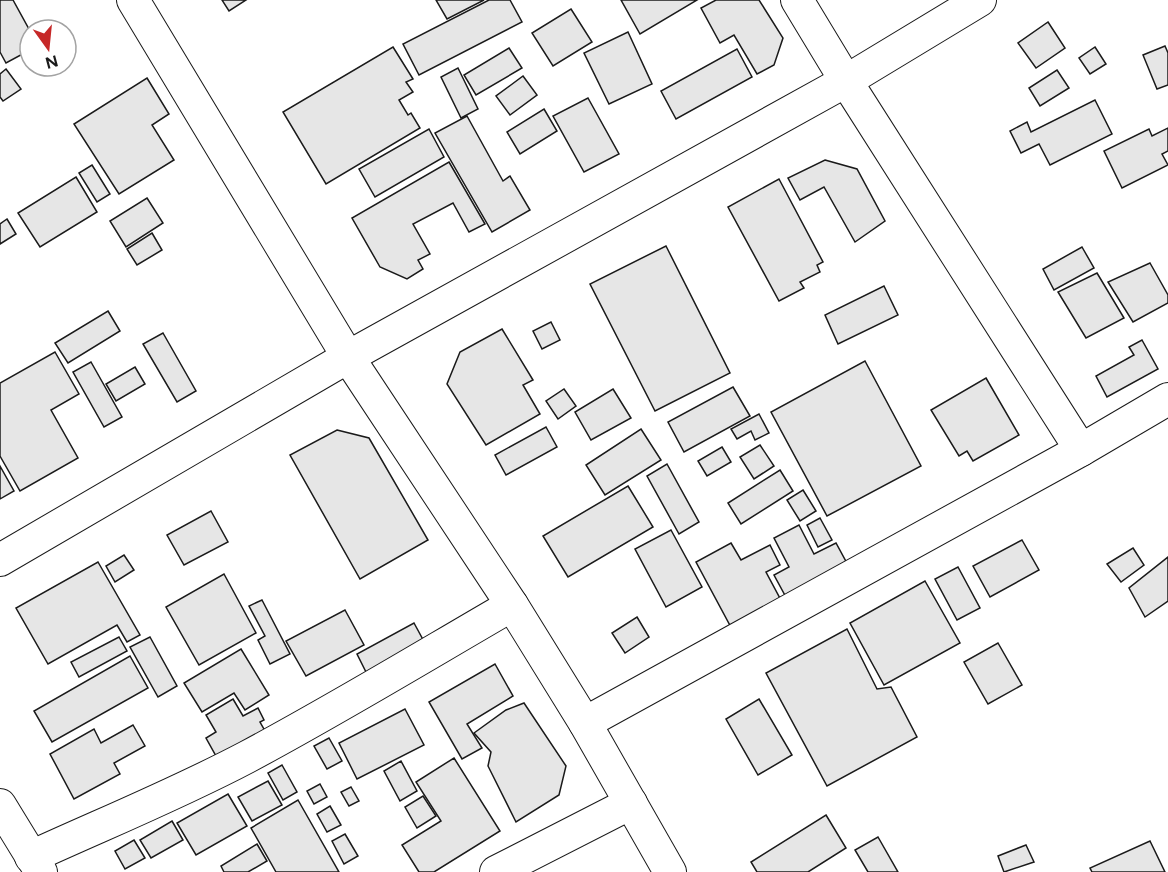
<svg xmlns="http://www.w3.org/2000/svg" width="1168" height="872" font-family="Figtree,sans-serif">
<rect width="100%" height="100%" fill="#fff"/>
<!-- building -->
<g fill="#e6e6e6" stroke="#1a1a1a" stroke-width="1.5">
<path d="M0,0H13L30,31V50L6,63L0,52Z"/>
<path d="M222,0H246L229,11Z"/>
<path d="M436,0H484L447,19Z"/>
<path d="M489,0H510L522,22L419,75L403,44Z"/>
<path d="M621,0H697L640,34Z"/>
<path d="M716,0H759L783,38L774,65L757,74L734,35L720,43L701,8Z"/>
<path d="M571,9L592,42L553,66L532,33Z"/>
<path d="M1048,22L1065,48L1036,68L1018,43Z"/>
<path d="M628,32L652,84L609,104L584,53Z"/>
<path d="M1165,46L1168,53V85L1157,89L1143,55Z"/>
<path d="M393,47L413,79L406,82L413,92L399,100L408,115L411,113L420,128L326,184L283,112Z"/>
<path d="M1095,47L1106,64L1090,74L1079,58Z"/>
<path d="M509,48L522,68L476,95L464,75Z"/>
<path d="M737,49L752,77L676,119L661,91Z"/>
<path d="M458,68L478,109L461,118L441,77Z"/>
<path d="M6,69L21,89L3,101L0,97V74Z"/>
<path d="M1057,70L1069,88L1040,106L1029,88Z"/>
<path d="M523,76L537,95L510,115L496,96Z"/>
<path d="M147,78L169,114L152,125L174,160L119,194L74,124Z"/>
<path d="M588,98L619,154L584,172L553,116Z"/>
<path d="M1095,100L1112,134L1050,165L1039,144L1021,153L1010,131L1027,122L1031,132Z"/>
<path d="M544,109L557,131L520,154L507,132Z"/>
<path d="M467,116L503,181L510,176L530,210L492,232L435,133Z"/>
<path d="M1168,128V151L1162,154L1168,165L1122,188L1104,151L1149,129L1152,136Z"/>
<path d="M429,129L444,157L375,197L359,169Z"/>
<path d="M825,160L857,169L885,221L855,242L824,187L800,200L788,178Z"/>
<path d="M449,162L485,224L469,232L453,203L413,224L430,254L418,260L423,269L407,279L380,267L352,218Z"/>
<path d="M92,165L110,194L97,202L79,173Z"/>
<path d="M76,177L97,212L40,247L18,213Z"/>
<path d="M779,179L823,262L817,265L820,272L800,282L804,288L779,301L728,207Z"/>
<path d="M147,198L163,223L126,247L110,221Z"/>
<path d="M7,219L16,234L0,244V224Z"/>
<path d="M152,233L162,250L137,265L127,249Z"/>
<path d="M666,246L730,373L655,411L590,284Z"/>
<path d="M1082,247L1094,268L1054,290L1043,269Z"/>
<path d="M1150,263L1168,295V303L1133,322L1108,282Z"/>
<path d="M1097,273L1124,318L1086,338L1058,292Z"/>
<path d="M884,286L898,315L838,344L825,315Z"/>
<path d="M108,311L120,331L68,363L55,343Z"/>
<path d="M551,322L560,340L542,349L533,331Z"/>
<path d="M502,329L533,380L523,385L540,414L486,445L447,384L460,352Z"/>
<path d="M163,333L196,391L177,402L143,344Z"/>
<path d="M1142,340L1158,369L1107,397L1096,376L1134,355L1129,347Z"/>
<path d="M55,352L79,394L51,410L78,458L20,491L0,456V383Z"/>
<path d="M865,361L921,466L827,516L771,412Z"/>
<path d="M91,362L122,417L104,427L73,372Z"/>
<path d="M135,367L145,384L116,401L106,384Z"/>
<path d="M986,378L1019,435L973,461L967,451L959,456L931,410Z"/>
<path d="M733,387L750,416L684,452L668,422Z"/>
<path d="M564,389L576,406L558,419L546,401Z"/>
<path d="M613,389L631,418L591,440L575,412Z"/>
<path d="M759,414L769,433L755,440L751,431L737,439L731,429Z"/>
<path d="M546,427L557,447L506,475L495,455Z"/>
<path d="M641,429L661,460L605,495L586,465Z"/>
<path d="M337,430L369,438L428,540L360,579L290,455Z"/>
<path d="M760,445L774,466L754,479L740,457Z"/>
<path d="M722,447L731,462L707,476L698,461Z"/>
<path d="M667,464L699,522L679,534L647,476Z"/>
<path d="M0,466L14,491L0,499Z"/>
<path d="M780,470L793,491L741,524L728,503Z"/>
<path d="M628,486L653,527L568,577L543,536Z"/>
<path d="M803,490L816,511L800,521L787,500Z"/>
<path d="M211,511L228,542L184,565L167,535Z"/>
<path d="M820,518L832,540L818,547L807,525Z"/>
<path d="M799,525L814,554L836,543L849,567L787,599L774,575L789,567L774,538Z"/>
<path d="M671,530L702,587L666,607L635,549Z"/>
<path d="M1022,540L1039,570L990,597L973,566Z"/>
<path d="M731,543L741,560L770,545L780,565L766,572L783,604L733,631L696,562Z"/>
<path d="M1133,548L1144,565L1121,582L1107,564Z"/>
<path d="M124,555L134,570L115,582L106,566Z"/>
<path d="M1168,557V601L1145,617L1129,588Z"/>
<path d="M98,562L140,635L127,642L117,625L48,664L16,608Z"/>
<path d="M958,567L980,608L957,620L935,579Z"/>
<path d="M224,574L256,633L199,665L166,607Z"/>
<path d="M925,581L960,643L884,685L850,623Z"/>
<path d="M262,600L290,654L270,664L258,640L265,636L249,606Z"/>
<path d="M345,610L364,645L306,676L286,641Z"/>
<path d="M637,617L649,637L625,653L612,633Z"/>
<path d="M414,623L427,647L369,678L357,654Z"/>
<path d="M847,629L877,689L891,687L917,737L827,786L766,673Z"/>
<path d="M119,637L127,651L79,677L71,662Z"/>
<path d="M150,637L177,686L158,697L130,647Z"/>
<path d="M998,643L1022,685L988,704L964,662Z"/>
<path d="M241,649L269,695L245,710L234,693L202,712L184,683Z"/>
<path d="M130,656L148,688L52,742L34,711Z"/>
<path d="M495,664L513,696L467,724L482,748L462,759L429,702Z"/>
<path d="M233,699L243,716L258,708L264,720L260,722L269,738L221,765L206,738L216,732L206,715Z"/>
<path d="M759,699L792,755L758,775L726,719Z"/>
<path d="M524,703L566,766L559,795L516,822L488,766L491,752L474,733L506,710Z"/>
<path d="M405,709L424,745L357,779L339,743Z"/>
<path d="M133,725L145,746L114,763L120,774L74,799L50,754L94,729L101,743Z"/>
<path d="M329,738L342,761L327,769L314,746Z"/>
<path d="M454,758L500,831L434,872H419L402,845L441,821L416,782Z"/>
<path d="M401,761L417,791L400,801L384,771Z"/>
<path d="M282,765L297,792L283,800L268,773Z"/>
<path d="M268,781L282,805L252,821L238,797Z"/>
<path d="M320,784L327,797L314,804L307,791Z"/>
<path d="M351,787L359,801L349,806L341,792Z"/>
<path d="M228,794L247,826L196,855L177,823Z"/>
<path d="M423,796L436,816L417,828L405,807Z"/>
<path d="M298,800L339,872H276L251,828Z"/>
<path d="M330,806L341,825L327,832L317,814Z"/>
<path d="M826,815L846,848L808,872H757L751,862Z"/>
<path d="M172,821L183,840L151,858L140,840Z"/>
<path d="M345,834L358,856L344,864L332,841Z"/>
<path d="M878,837L898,872H868L855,850Z"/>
<path d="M134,840L145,858L125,869L115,851Z"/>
<path d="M1150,841L1165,872H1092L1090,868Z"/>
<path d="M257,844L267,861L248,872H224L221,866Z"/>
<path d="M1026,845L1034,862L1004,872L998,856Z"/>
</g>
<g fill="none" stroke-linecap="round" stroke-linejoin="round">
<defs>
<g id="street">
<path d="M133,0L348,357L512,605L585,723L670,872"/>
<path d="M797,0L846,81L1081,450"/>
<path d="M0,560L348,357L846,81L980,0"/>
<path d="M585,723L1081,450L1168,399"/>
<path d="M0,805L41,872"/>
<path d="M31,857C103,824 177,794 247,757C337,709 424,656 512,605"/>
<path d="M496,872L631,803"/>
</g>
</defs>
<!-- street casing -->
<use href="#street" stroke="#1a1a1a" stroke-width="34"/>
<!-- street -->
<use href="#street" stroke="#fff" stroke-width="32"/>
</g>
<!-- north arrow -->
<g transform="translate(48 48) rotate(165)"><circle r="28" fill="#ffffff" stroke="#a3a3a3" stroke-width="1.5"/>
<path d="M0-4.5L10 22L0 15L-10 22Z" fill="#c62828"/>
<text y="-9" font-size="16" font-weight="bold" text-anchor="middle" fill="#1a1a1a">N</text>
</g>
</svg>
